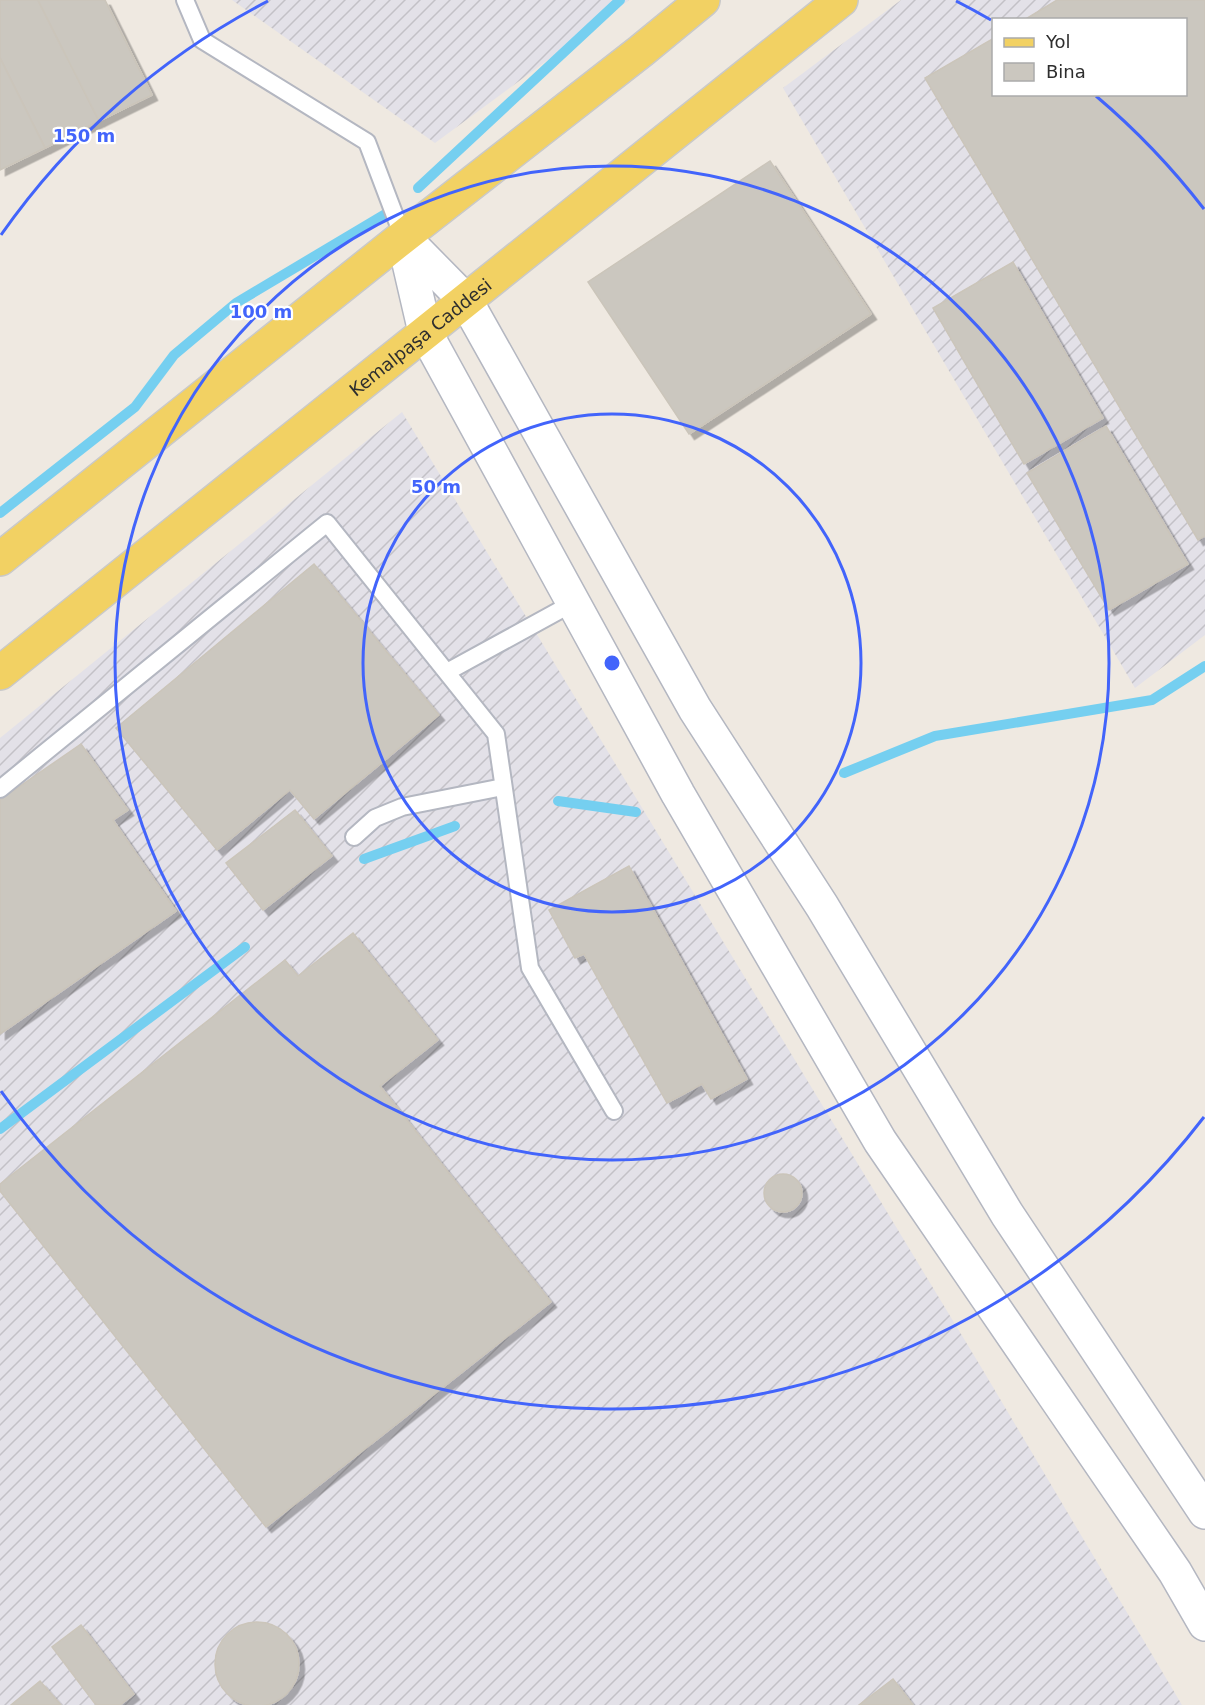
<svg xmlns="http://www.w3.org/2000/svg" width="1205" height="1705" font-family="'DejaVu Sans',sans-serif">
<defs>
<pattern id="industrial-furrows" width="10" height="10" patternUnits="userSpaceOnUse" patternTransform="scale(1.5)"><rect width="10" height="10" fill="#e3e1e8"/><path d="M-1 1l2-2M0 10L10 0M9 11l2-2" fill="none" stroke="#c3c1c7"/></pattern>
<filter id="shadow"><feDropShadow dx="5.5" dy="5.5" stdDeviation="0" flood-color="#0004"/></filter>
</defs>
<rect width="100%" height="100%" fill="#efe9e1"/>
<!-- industrial -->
<g fill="url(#industrial-furrows)" fill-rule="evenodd">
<path d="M232,0H629L435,143Z"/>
<path d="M901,0H1205V635L1135,688L783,88ZM994,20H1186V94H994Z"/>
<path d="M402,412L981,1367L1182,1705H0V738Z"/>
</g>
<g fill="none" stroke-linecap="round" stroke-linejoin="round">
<!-- stream -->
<g stroke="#75cff0" stroke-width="10">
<path d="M418,188L620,0"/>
<path d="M0,513L135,407L174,355L236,303L387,213"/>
<path d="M844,773L935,736L1152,700L1205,666"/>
<path d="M558,801L636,812"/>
<path d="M364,859L455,826"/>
<path d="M0,1129L245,947"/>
</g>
</g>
<!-- building -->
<g fill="#cbc7bf" stroke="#cbc5ba" stroke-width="1.5" filter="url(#shadow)">
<path d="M0,0H38L99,121L45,148L0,58Z"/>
<path d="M38,0H105L152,95L99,121Z"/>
<path d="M1057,0H1205V536L1198,540L925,78L994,38V94H1186V20H1024Z"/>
<path d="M0,58L45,148L0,170Z"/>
<path d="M770,161L871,314L689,434L588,282Z"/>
<path d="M1013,262L1103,418L1024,464L933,308Z"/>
<path d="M1106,426L1188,564L1109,610L1027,473Z"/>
<path d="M314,564L439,715L314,819L290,790L217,850L116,728Z"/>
<path d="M81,744L128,810L113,820L176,911L0,1034V800Z"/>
<path d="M295,810L332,856L263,910L226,863Z"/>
<path d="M629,866L747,1079L711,1099L702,1084L667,1103L584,954L575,958L549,910Z"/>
<path d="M353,933L438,1040L380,1086L551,1302L266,1527L0,1191V1184L285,960L298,976Z"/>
<circle cx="783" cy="1193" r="19"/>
<circle cx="257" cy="1664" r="42"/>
<path d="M81,1625L134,1694L120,1705H96L52,1647Z"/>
<path d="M893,1679L913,1705H859Z"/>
<path d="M40,1681L61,1705H11Z"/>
</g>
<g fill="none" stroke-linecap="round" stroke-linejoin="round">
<defs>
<g id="lane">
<path d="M185,0L202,40L367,142L403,237"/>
<path d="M447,672L573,603"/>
<path d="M0,789L327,523L496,734L530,968L614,1111"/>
<path d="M354,837L375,818L402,807L503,787"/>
</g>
<g id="secondary">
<path d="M403,237L425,332L678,794L880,1141L1175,1572L1205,1624"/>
<path d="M403,237L466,301L695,709L822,906L1007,1214L1205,1512"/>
</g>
<g id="primary">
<path d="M0,559L403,237L641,51L703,0"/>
<path id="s1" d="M0,673L841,0"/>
</g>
</defs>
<!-- lane casing -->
<use href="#lane" stroke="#b4b7c1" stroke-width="20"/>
<!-- secondary casing -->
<use href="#secondary" stroke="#b4b7c1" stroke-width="36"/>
<!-- primary casing -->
<use href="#primary" stroke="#c9c9c9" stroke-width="36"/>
<!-- lane -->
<use href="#lane" stroke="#fff" stroke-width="16"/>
<!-- secondary -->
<use href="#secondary" stroke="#fff" stroke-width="33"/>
<!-- primary -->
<use href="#primary" stroke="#f2d163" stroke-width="33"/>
</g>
<!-- distance rings -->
<g fill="none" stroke="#4264fb" stroke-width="3">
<circle cx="612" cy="663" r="249"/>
<circle cx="612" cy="663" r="497"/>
<path d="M1204 1117A746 746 0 0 1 1 1091M1 235A746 746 0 0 1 268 1M956 1A746 746 0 0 1 991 20M1096 96A746 746 0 0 1 1204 209"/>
</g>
<g text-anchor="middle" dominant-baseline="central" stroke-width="4.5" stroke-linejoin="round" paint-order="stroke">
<!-- street labels -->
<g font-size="18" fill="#2e2e2e" stroke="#fff">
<text stroke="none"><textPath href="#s1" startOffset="538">Kemalpaşa Caddesi</textPath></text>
</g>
</g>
<circle cx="612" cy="663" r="9" fill="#4264fb" stroke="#fff" stroke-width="3"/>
<g font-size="18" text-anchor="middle" font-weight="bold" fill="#4264fb" stroke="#fff" stroke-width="4.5" stroke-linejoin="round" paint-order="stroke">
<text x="84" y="142">150 m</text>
<text x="261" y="318">100 m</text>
<text x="436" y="493">50 m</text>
</g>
<!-- legend -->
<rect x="992" y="18" width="195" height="78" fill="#ffffff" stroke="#ababab" stroke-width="1.5"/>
<rect x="1004" y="38" width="30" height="9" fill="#f2d163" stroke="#ababab" stroke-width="1.5"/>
<text x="1046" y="48" font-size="18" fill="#2e2e2e">Yol</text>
<rect x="1004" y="63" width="30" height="18" fill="#cbc7bf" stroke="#ababab" stroke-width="1.5"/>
<text x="1046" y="78" font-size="18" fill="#2e2e2e">Bina</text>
</svg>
